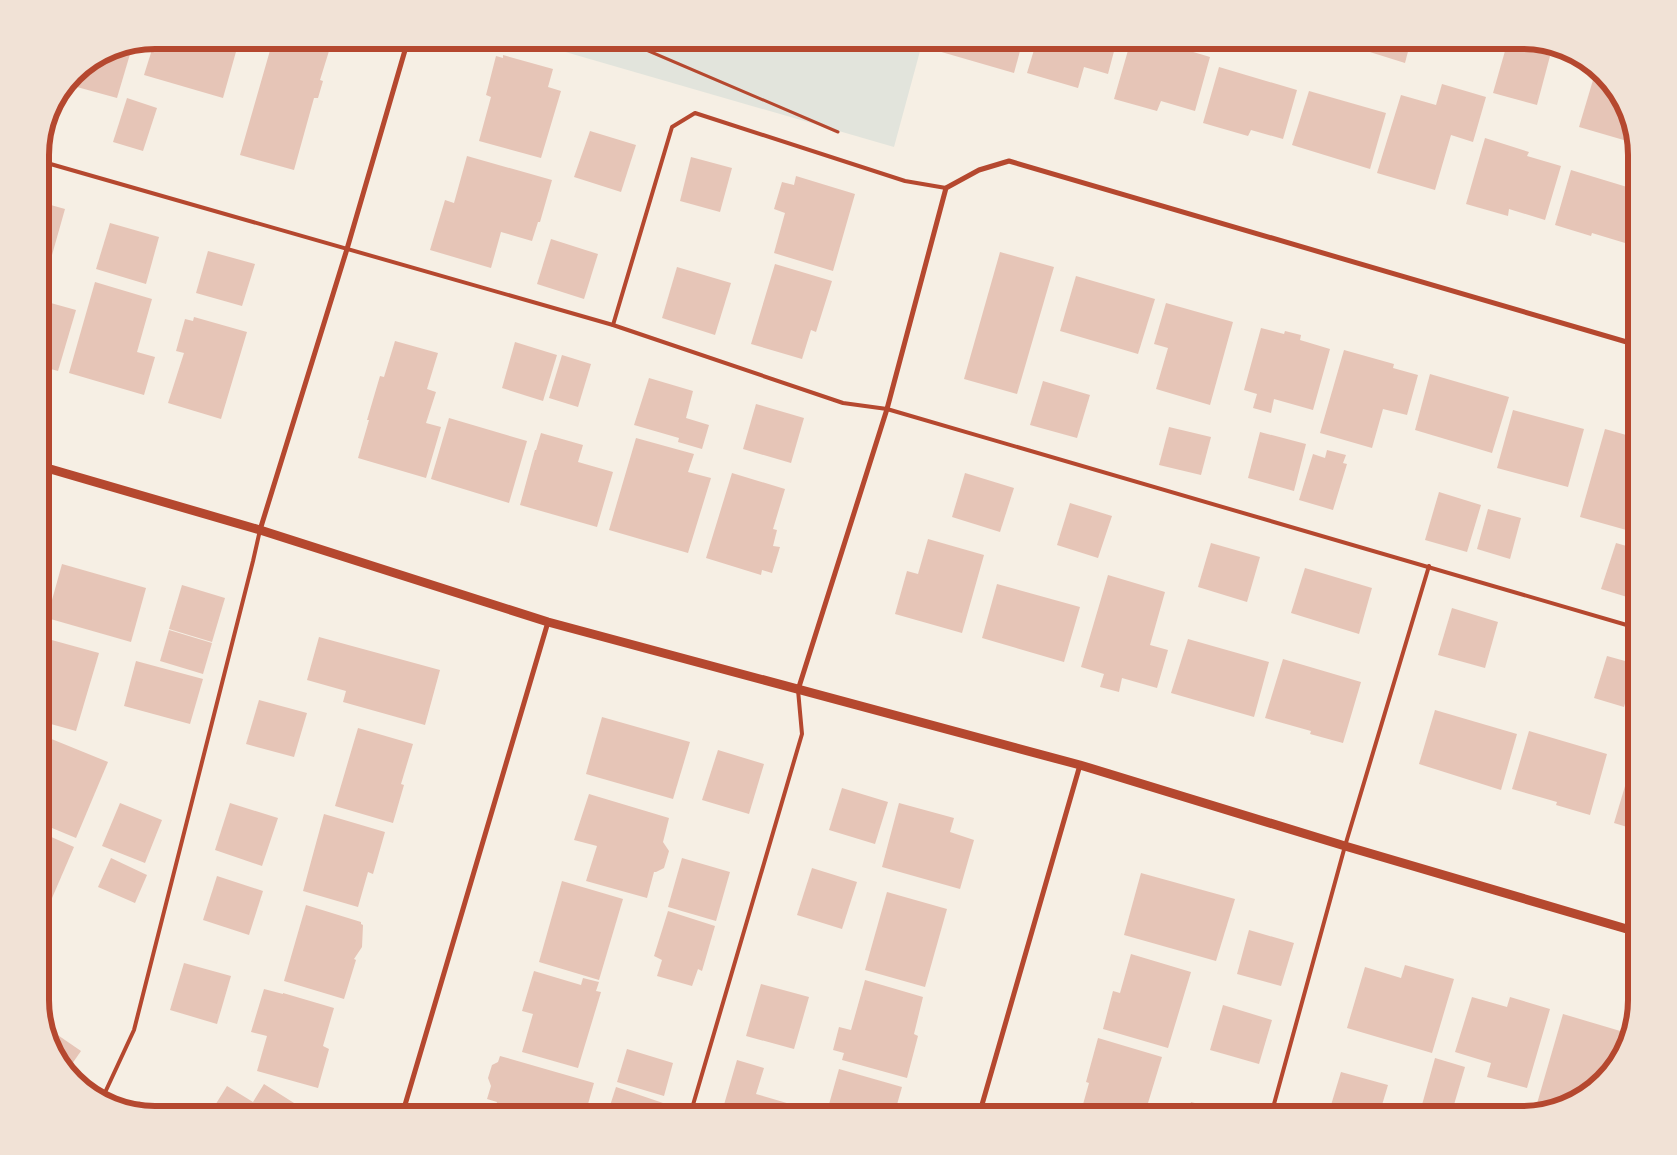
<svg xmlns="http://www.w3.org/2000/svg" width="1677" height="1155" font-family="Ubuntu,sans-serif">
<rect width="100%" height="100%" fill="#f6efe4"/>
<!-- green -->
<path fill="#e2e4dc" d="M524,40H923L894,147Z"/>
<!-- building -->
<g fill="#e6c5b7">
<path d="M155,40L239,41L223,98L144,75Z"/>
<path d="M273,40H291L329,51L320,80L323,81L318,98H314L294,170L240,155Z"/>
<path d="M941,40H1023L1014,73L938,51Z"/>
<path d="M1037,40H1117L1108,74L1084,67L1078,88L1027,73Z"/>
<path d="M1131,40H1153L1210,57L1195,111L1161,101L1157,111L1114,99Z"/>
<path d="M1341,40H1411L1405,63L1341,43Z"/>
<path d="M133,44L117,98L66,84L74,73L111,49Z"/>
<path d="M1507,44L1550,56L1537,105L1493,93Z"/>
<path d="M503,55L553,69L548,87L561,91L541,158L479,141L491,97L486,95L496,56L503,58Z"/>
<path d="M1219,67L1297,90L1283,139L1251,130L1248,136L1203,123Z"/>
<path d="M1596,70L1622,98L1634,143L1579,127Z"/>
<path d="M1442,84L1486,97L1473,142L1451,135L1435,190L1377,173L1401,95L1436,105Z"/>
<path d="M1309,91L1386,113L1370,169L1292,145Z"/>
<path d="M127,98L157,108L143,151L113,142Z"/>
<path d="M590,131L636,145L621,192L574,177Z"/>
<path d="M1485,138L1529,152L1527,156L1561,166L1545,220L1509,209L1508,216L1466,204Z"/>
<path d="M467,156L552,180L540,222H538L532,241L501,232L491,268L430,250L445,200L454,203Z"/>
<path d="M691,157L732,168L720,212L680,201Z"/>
<path d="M1571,170L1637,190V239L1635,246L1592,233L1591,236L1555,225Z"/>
<path d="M796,176L855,194L833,271L774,253L785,213L774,209L782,182L794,185Z"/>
<path d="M40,202L65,209L52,255L40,252Z"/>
<path d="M110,223L159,237L146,284L96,269Z"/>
<path d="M551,239L598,254L584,299L537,284Z"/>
<path d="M208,251L255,264L242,306L196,293Z"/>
<path d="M1000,252L1054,267L1017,394L964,379Z"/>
<path d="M775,264L832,281L816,332L811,330L802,359L751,344Z"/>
<path d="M677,267L731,283L715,335L662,318Z"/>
<path d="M1076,276L1155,299L1138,354L1060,331Z"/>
<path d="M95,282L152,299L137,352L155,357L144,395L69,373Z"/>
<path d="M40,300L76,310L58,371L40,366Z"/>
<path d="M1166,303L1233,322L1210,405L1156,389L1168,348L1154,344Z"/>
<path d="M194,317L247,332L221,419L168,403L184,353L176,351L185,319L193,321Z"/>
<path d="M1261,328L1284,334L1285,331L1301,335L1300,340L1330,349L1313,410L1274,399L1271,413L1253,408L1257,394L1244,390Z"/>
<path d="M395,341L438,353L427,389L436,392L426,423L441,427L426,478L358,458L369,420H367L380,376L384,377Z"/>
<path d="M515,342L557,355L543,401L502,388Z"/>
<path d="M1344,350L1394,364L1393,368L1418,375L1407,415L1383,409L1372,448L1320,433Z"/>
<path d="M562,355L591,364L578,407L549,398Z"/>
<path d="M1430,374L1509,397L1492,453L1415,430Z"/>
<path d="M649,378L693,391L686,418L709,425L702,449L678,442L679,438L634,425Z"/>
<path d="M1043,381L1090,395L1077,438L1030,425Z"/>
<path d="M756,404L804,418L791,463L743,449Z"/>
<path d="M1513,410L1584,429L1568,487L1497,468Z"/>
<path d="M449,418L527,441L509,503L431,479Z"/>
<path d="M1169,427L1211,437L1201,475L1159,465Z"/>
<path d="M1605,429L1637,438V533L1580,517Z"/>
<path d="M1260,432L1306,444L1294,491L1248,478Z"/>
<path d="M541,433L583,445L578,462L613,472L597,527L520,505L535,450H536Z"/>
<path d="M636,438L694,454L688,472L711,478L688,553L609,530Z"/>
<path d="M1327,450L1346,455L1343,463L1347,464L1333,510L1299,500L1313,454L1325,458Z"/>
<path d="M732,473L785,489L773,529L777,530L773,546L780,547L772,573L762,570L761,575L706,558Z"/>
<path d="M965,473L1014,488L1000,532L952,517Z"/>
<path d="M1439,492L1481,505L1467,552L1425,540Z"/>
<path d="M1070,503L1112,516L1098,558L1057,545Z"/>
<path d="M1488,509L1521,518L1510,559L1477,549Z"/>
<path d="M928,539L984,555L962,633L895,614L907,571L918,574Z"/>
<path d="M1211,543L1260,557L1247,602L1198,587Z"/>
<path d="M1616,543L1637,549V600L1601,589Z"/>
<path d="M62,564L146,588L131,642L47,618Z"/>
<path d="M1305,568L1372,588L1359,634L1291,613Z"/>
<path d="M1108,575L1165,592L1150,645L1168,650L1157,688L1122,678L1119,692L1100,687L1104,674L1081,667Z"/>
<path d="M997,584L1080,607L1064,662L982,638Z"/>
<path d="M182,585L225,598L212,642L169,629Z"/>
<path d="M1452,608L1498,622L1485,668L1438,655Z"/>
<path d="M169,630L212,643L203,674L160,661Z"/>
<path d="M319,637L440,670L425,725L343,702L346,691L307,680Z"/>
<path d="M48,639L99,653L76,731L40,721V666Z"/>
<path d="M1188,639L1269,662L1254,717L1171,693Z"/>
<path d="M1607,656L1636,664L1624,707L1594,698Z"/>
<path d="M1283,659L1361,682L1343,743L1310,734L1311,731L1265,718Z"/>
<path d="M136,661L203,679L190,724L124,706Z"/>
<path d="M259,700L307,713L294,757L246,744Z"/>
<path d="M1435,710L1517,734L1501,790L1419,764Z"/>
<path d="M602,717L690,742L673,799L586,774Z"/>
<path d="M358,728L413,744L401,784L404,785L393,823L335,806Z"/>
<path d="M1529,731L1607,754L1590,815L1556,805L1557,802L1512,789Z"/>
<path d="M49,738L108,762L76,838L40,823V758Z"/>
<path d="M1637,746V830L1614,823Z"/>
<path d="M718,750L764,764L749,814L702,800Z"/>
<path d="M842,788L888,802L875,844L829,830Z"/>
<path d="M589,794L669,818L663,842L669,851L664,868L656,872H654L647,898L586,881L597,846L574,840Z"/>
<path d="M120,803L162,820L145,863L102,846Z"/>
<path d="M230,803L278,818L262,866L215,850Z"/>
<path d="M899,803L954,818L950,832L974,840L960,889L882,867Z"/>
<path d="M324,814L385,832L373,874L368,872L358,907L303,891Z"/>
<path d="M40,832L74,847L40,926Z"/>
<path d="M111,858L147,875L135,903L98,887Z"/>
<path d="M682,858L730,872L716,921L668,907Z"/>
<path d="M812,868L857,882L842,929L797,915Z"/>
<path d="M1141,873L1235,899L1216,961L1124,935Z"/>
<path d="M217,876L263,891L249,935L203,920Z"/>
<path d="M562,881L623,899L599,980L539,962Z"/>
<path d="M887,892L947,909L925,987L865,970Z"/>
<path d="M306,905L361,922V924L363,925L362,947L354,959L356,960L344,999L284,981Z"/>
<path d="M668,911L715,926L702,971L698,969L692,986L657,976L662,960L654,956Z"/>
<path d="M1249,930L1294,943L1281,986L1237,974Z"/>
<path d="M1131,954L1191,972L1168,1048L1103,1029L1113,991L1120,993Z"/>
<path d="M184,963L231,976L217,1024L170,1010Z"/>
<path d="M1405,965L1454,979L1432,1053L1347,1028L1365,967L1401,978Z"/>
<path d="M534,971L581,985L583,978L599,982L596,991L601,992L578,1068L522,1052L533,1014L522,1011Z"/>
<path d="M865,980L923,997L914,1034L918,1036L907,1078L842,1060L844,1053L833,1050L839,1027L851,1030Z"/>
<path d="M761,984L809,997L794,1049L746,1036Z"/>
<path d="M264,989L283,994V993L334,1008L323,1046L329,1049L318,1088L257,1071L267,1036L251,1032Z"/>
<path d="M1472,997L1507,1007L1510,997L1550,1009L1527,1088L1487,1077L1491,1063L1455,1052Z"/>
<path d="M1223,1005L1272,1020L1259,1064L1210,1050Z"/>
<path d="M1563,1014L1627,1033L1618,1064L1573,1103L1546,1110L1536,1107Z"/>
<path d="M46,1027L81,1051L67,1071L55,1057Z"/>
<path d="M1098,1038L1162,1057L1148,1103L1172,1110L1171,1115H1080L1089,1083L1086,1082Z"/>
<path d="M627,1049L673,1063L664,1096L617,1082Z"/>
<path d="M500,1056L594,1083L586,1111L562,1104L558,1115H493L497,1102L487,1099L491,1086L488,1078L492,1065L498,1062Z"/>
<path d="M1435,1058L1465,1067L1451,1115H1430L1420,1112Z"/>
<path d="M737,1060L764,1068L756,1094L814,1111L813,1115H721Z"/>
<path d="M839,1069L902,1087L894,1115H826Z"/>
<path d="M1341,1072L1388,1085L1379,1115H1328Z"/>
<path d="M264,1084L313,1115H209L227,1086L253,1102Z"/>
<path d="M616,1087L663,1103L659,1115H607Z"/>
<path d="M139,1101L158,1115L134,1109Z"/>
<path d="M1191,1102L1236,1114V1115H1187Z"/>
</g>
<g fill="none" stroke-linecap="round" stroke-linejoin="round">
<!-- path -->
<path stroke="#b5482f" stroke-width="3" d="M623,40L838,132"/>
<!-- service -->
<g stroke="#b5482f" stroke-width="4">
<path d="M40,161L613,325L843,403L887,409L1637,628"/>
<path d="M613,325L672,127L695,113L905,181L946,188"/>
<path d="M102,1099L134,1030L253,561L260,530"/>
<path d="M690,1115L802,734L798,690"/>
<path d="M1271,1115L1345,846L1429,566"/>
</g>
<!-- minor -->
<g stroke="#b5482f" stroke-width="5">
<path d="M260,530L347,249L408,40"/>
<path d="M798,690L887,409L946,188L979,170L1009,161L1637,345"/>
<path d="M402,1115L548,622"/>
<path d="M979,1115L1080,765"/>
</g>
<!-- tertiary -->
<path stroke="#b5482f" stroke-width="9" d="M40,466L260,530L548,622L1080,765L1345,846L1637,932"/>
</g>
<!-- crop -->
<path d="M0 0H1677V1155H0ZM155 49H1522A106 106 0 0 1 1628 155V1000A106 106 0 0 1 1522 1106H155A106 106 0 0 1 49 1000V155A106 106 0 0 1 155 49Z" fill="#f1e2d6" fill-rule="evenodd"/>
<path fill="none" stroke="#b5482f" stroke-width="6" d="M155 49H1522A106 106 0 0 1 1628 155V1000A106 106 0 0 1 1522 1106H155A106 106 0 0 1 49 1000V155A106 106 0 0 1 155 49Z"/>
</svg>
